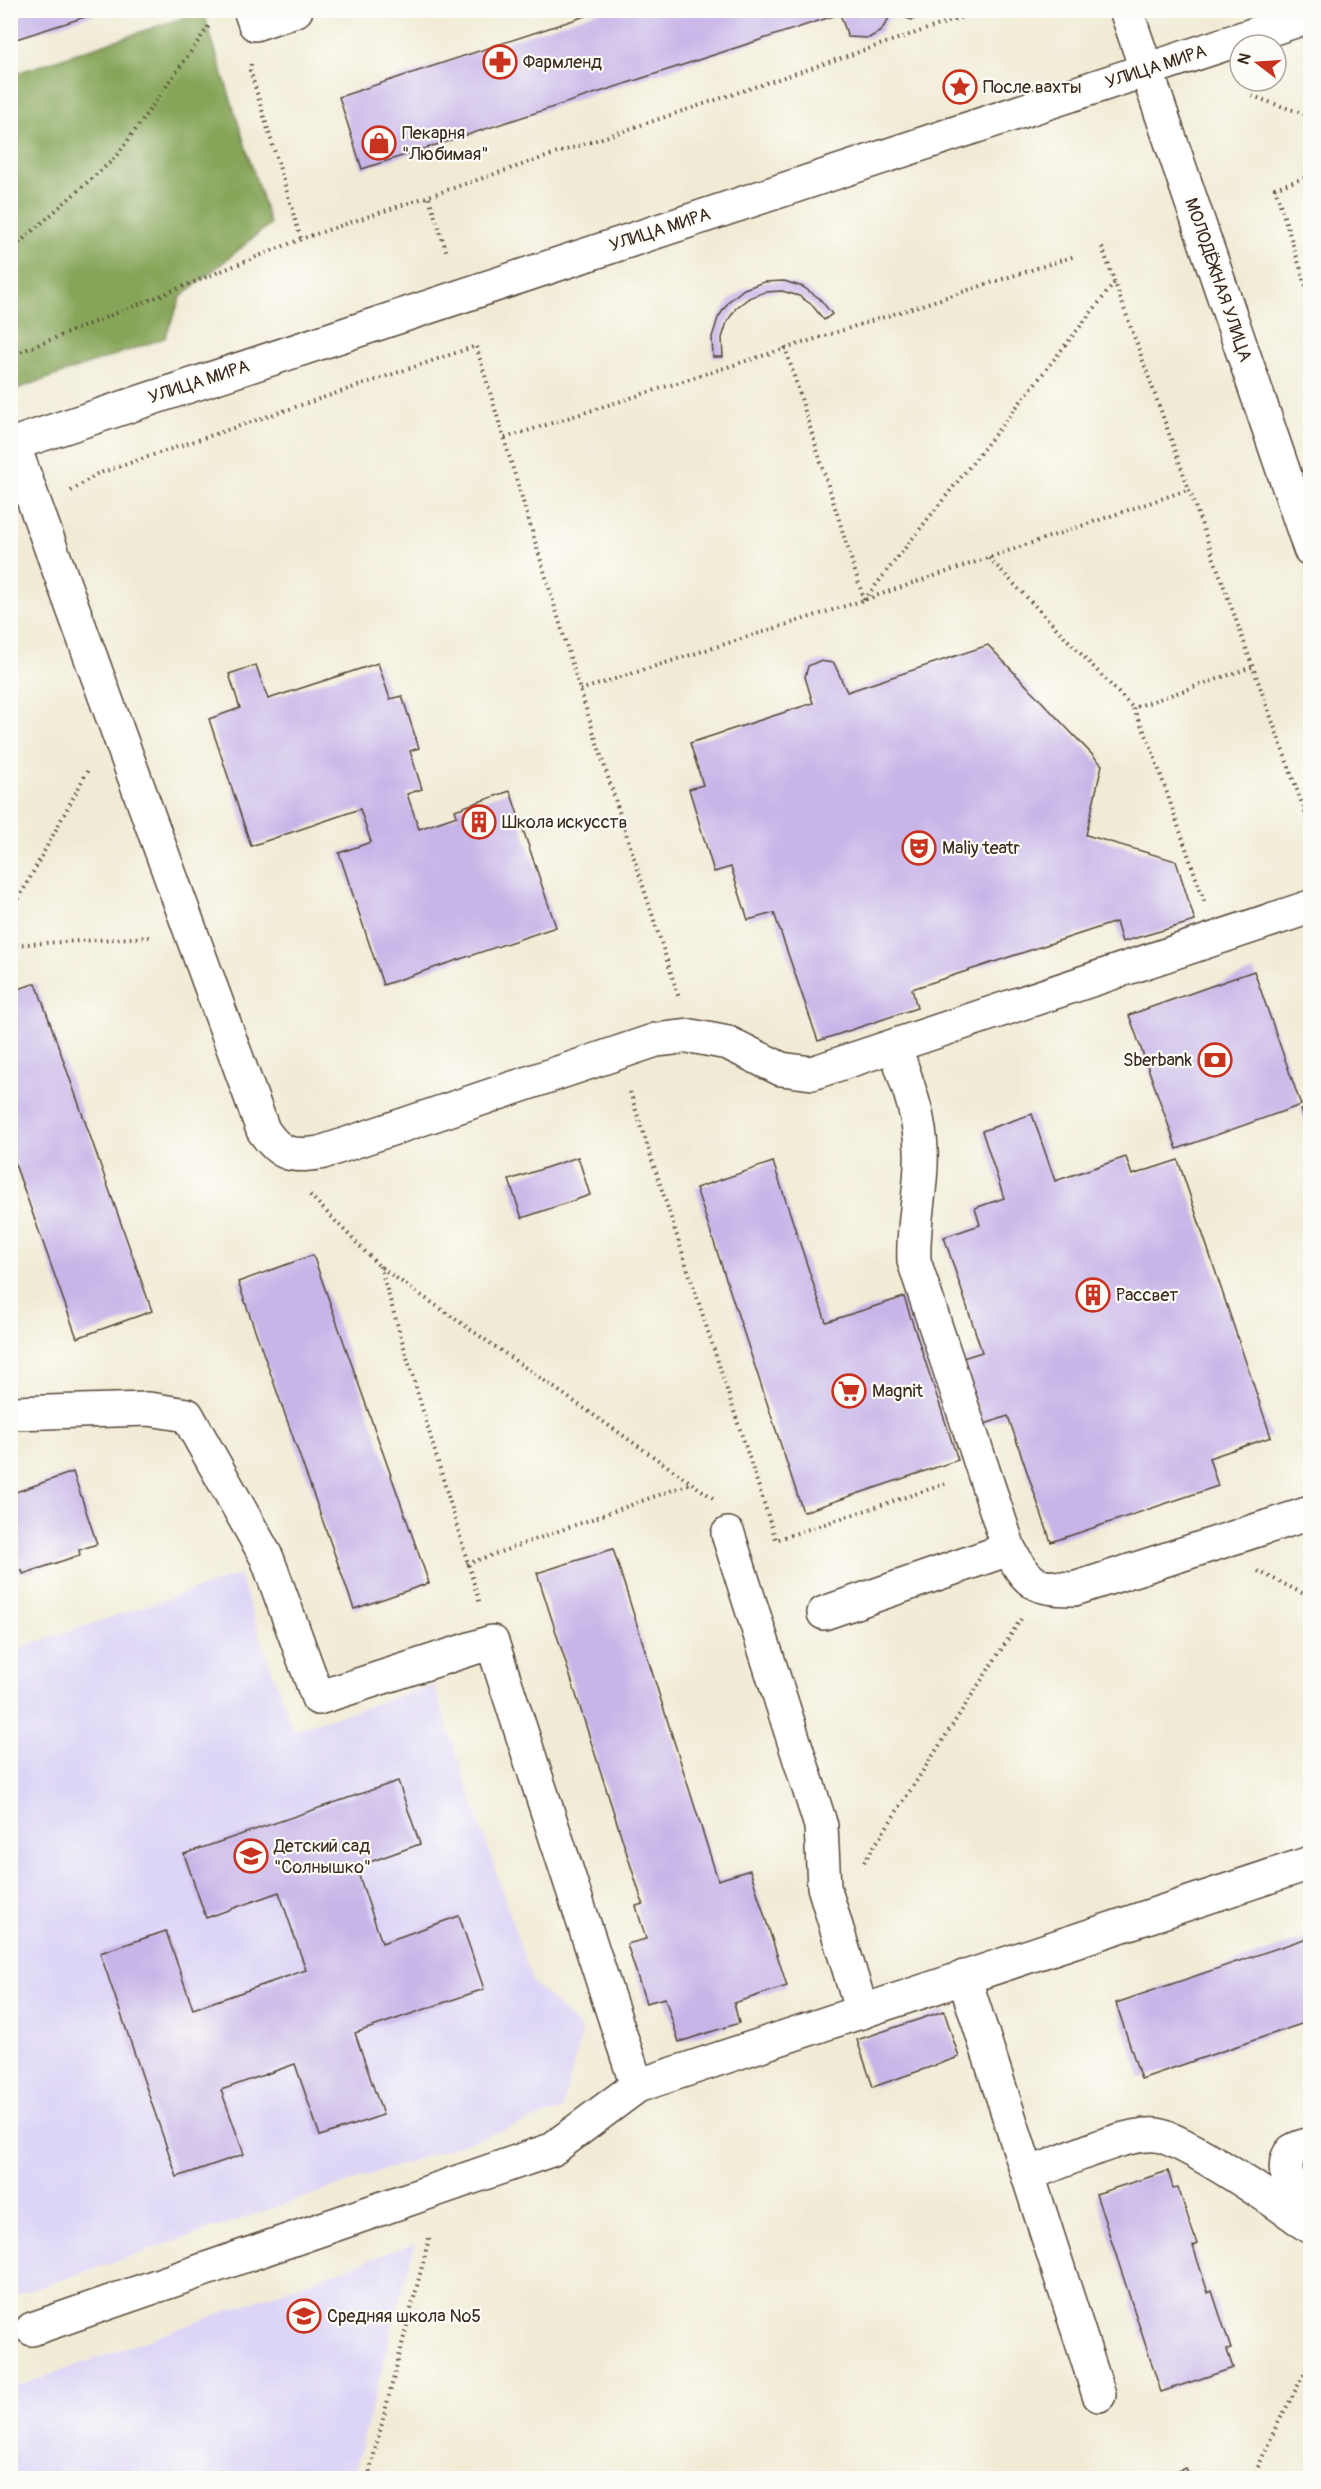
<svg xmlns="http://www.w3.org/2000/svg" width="1321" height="2489" font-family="Pangolin,sans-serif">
<rect width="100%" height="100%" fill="#fdfcf7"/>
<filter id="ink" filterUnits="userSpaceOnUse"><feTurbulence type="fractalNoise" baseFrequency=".0167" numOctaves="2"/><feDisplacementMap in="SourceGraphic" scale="12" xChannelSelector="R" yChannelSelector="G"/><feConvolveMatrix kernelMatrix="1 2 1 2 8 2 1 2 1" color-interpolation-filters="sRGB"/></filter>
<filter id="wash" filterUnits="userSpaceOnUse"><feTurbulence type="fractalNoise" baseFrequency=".008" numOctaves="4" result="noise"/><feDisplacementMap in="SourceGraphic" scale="24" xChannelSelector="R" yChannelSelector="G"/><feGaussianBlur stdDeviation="1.35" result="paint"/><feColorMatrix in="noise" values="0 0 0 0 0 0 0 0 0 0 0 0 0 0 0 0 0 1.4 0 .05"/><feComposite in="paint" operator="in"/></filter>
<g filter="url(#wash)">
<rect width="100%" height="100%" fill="#f1ebd5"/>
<!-- built -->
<g fill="#ddd5f6">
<path d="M239,1575L293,1730L434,1685L532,1981L582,2030L562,2110L11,2297L10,1651Z"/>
<path d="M415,2243L353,2478H11V2389Z"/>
</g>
<!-- forest -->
<path fill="#86a559" stroke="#60683c" stroke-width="1.5" d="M203,11L270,224L181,297L165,338L11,391V75Z"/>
<g id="blocks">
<!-- building -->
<g fill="#c7b5e8">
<path d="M10,10H104V11L10,41Z"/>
<path d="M604,10H940V11L912,20L892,13L881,31L869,38L848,37L840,14L362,169L339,97Z"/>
<path d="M784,281L803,287L819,298L832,314L824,320L812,305L799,296L782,291L765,292L749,298L736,308L727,322L722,338L723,357H713L712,337L718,318L729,301L744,289L764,282Z"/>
<path d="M988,645L1102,765L1086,835L1176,861L1195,921L1122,942L1116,922L912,989L917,1008L818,1041L774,913L748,920L731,867L714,872L689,789L703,785L690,743L813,703L805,677L808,666L819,661L834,663L847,692Z"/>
<path d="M378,663L390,699L402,696L419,748L410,751L422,789L407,794L419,829L457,816L455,810L510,791L556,927L383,985L339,853L371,842L360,809L251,846L209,719L240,708L229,674L256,665L268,699Z"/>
<path d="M1254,971L1301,1105L1177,1149L1129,1015Z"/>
<path d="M36,983L152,1311L77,1338L10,1150V992Z"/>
<path d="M1310,1107V1134L1301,1110Z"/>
<path d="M1032,1114L1055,1181L1126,1157L1132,1175L1178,1160L1271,1437L1209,1458L1218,1486L1051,1542L1008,1416L982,1425L960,1359L982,1352L944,1237L980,1225L975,1208L1004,1198L982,1131Z"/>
<path d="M578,1157L590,1195L522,1218L509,1180Z"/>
<path d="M773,1162L826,1322L904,1297L958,1460L803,1512L696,1188Z"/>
<path d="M313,1255L429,1583L354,1609L238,1282Z"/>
<path d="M73,1472L97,1544L79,1550L80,1555L23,1574L22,1570L10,1574V1494Z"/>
<path d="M613,1549L718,1880L750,1870L787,1986L734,2003L739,2023L679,2042L665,1998L646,2003L627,1944L646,1939L636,1906L643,1904L537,1573Z"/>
<path d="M398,1781L420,1844L356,1867L382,1943L459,1916L484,1989L355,2033L383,2115L320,2136L295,2064L221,2090L244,2154L177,2177L100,1953L166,1931L193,2009L306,1970L279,1892L206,1918L184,1854Z"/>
<path d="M1310,1937V2021L1141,2079L1116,2003Z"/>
<path d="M944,2011L959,2057L873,2087L857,2040Z"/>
<path d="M1168,2171L1173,2188L1178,2187L1197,2244L1193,2246L1208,2293L1212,2291L1231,2349L1227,2350L1233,2368L1161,2392L1096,2194Z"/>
<path d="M1186,2468L1190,2478H1143L1161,2472L1162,2476Z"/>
</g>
</g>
</g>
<g filter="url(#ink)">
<use href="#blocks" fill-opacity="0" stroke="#564739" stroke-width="1.5"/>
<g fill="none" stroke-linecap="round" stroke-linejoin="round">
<defs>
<g id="minor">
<path d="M250,10L255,24L296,10"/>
<path d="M1126,10L1310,549"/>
<path d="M13,444L263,1130C280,1155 290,1157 320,1153L656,1040L691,1036L728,1043L781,1069L812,1073L1310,907"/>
<path d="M10,445L1310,16"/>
<path d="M895,1047C906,1081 920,1114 921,1150C923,1186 912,1222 914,1261L1009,1549C1029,1585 1034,1588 1074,1589L1310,1513"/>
<path d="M13,1413L149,1409L187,1415L267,1558L318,1698L492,1642L637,2086"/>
<path d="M728,1534L821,1826L824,1887L862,2012"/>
<path d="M824,1613L1009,1549"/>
<path d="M964,1977L1099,2395"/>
<path d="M1029,2174C1061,2163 1124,2132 1156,2135C1182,2137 1285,2208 1310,2227"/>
<path d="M1303,2222C1298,2205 1276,2167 1292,2151C1297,2147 1305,2146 1310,2144"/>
<path d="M32,2329L551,2150L637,2086L1310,1863"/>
</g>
</defs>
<!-- minor casing -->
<use href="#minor" stroke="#564739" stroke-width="36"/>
<!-- path -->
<g stroke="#564739" stroke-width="4" stroke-dasharray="1.5 4.5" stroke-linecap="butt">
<path d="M251,64L250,70L301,239"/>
<path d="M1252,96L1310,116"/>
<path d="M1310,176L1275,188L1310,299"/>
<path d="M429,198L447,253"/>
<path d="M1102,247L1310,826"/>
<path d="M10,251L116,157L211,23"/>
<path d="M785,347L864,600"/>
<path d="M10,356L301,239L984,10"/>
<path d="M505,438L1075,256"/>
<path d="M71,491L97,474L476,346L580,690L679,998"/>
<path d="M989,558L1133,708"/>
<path d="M864,600L1116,281"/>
<path d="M580,690L864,600L1190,489"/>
<path d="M1204,901L1149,741L1133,708L1255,666"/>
<path d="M10,915L88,770"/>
<path d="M10,945L149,937"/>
<path d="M630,1092L776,1540L945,1484"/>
<path d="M310,1195L379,1266L713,1498"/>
<path d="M380,1266L480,1604"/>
<path d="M467,1564L692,1483"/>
<path d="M1258,1571L1310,1597"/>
<path d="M864,1862L1021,1619"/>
<path d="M368,2478L430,2235"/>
<path d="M1253,2478L1276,2427L1310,2363"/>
</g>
<!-- minor -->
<use href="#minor" stroke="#fff" stroke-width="33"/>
</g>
</g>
<!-- icons -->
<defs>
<symbol id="pharmacy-ring" viewBox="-11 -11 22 22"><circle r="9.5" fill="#fdfcf7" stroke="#c8321e" stroke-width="1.5"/><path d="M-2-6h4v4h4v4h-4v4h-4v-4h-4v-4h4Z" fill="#c8321e"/></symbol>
<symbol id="sight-ring" viewBox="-11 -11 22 22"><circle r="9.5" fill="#fdfcf7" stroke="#c8321e" stroke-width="1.5"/><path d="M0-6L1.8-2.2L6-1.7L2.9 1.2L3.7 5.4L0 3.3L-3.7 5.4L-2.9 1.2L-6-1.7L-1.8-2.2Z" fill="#c8321e"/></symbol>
<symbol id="shop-ring" viewBox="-11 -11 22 22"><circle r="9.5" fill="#fdfcf7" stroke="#c8321e" stroke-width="1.5"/><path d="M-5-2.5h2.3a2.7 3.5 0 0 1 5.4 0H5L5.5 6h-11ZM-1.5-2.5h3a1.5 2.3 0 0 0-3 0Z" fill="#c8321e"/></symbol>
<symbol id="building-ring" viewBox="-11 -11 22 22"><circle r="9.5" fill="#fdfcf7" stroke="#c8321e" stroke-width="1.5"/><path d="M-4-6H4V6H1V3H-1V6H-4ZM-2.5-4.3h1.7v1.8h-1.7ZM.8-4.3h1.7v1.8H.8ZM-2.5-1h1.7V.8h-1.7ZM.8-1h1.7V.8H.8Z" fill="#c8321e"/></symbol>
<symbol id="theatre-ring" viewBox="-11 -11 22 22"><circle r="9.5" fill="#fdfcf7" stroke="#c8321e" stroke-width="1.5"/><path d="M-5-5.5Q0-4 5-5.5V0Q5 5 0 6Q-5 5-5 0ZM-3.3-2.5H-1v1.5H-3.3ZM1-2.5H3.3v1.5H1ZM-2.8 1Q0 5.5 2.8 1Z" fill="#c8321e"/></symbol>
<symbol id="bank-ring" viewBox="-11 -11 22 22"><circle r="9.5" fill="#fdfcf7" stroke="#c8321e" stroke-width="1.5"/><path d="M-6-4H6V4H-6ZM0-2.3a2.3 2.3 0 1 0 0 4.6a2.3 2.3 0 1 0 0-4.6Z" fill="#c8321e"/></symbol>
<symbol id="supermarket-ring" viewBox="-11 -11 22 22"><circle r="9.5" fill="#fdfcf7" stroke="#c8321e" stroke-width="1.5"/><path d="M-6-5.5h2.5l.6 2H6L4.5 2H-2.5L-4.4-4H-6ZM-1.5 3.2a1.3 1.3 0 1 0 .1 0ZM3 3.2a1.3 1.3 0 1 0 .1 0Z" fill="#c8321e"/></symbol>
<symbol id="school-ring" viewBox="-11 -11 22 22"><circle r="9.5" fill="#fdfcf7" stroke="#c8321e" stroke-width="1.5"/><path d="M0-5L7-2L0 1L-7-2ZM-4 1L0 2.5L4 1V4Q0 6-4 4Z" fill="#c8321e"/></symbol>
</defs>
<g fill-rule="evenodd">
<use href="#pharmacy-ring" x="481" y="43" width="38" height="38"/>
<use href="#sight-ring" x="941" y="68" width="38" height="38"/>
<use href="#shop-ring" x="360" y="124" width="38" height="38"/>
<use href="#building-ring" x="460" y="803" width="38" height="38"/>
<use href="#theatre-ring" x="900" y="829" width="38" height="38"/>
<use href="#bank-ring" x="1196" y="1041" width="38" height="38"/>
<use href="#building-ring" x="1074" y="1276" width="38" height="38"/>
<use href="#supermarket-ring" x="830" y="1372" width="38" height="38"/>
<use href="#school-ring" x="232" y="1837" width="38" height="38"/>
<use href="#school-ring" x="285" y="2297" width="38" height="38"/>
</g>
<g text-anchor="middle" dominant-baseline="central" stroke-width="4.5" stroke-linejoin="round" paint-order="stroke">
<!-- poi labels -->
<g font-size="18" fill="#3b2a1e" stroke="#fdfcf7" text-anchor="start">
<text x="523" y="62">Фармленд</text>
<text x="983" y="87">После вахты</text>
<text x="402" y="133">Пекарня<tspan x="402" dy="21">"Любимая"</tspan></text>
<text x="502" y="822">Школа искусств</text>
<text x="942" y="848">Maliy teatr</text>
<text x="1192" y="1060" text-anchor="end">Sberbank</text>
<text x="1116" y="1295">Рассвет</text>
<text x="872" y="1391">Magnit</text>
<text x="274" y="1846">Детский сад<tspan x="274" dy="21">"Солнышко"</tspan></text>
<text x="327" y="2316">Средняя школа №5</text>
</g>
<!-- street labels -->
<g font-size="18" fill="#3b2a1e" stroke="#fdfcf7">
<text transform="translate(1156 67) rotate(-18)">УЛИЦА МИРА</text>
<text transform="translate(660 230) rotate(-18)">УЛИЦА МИРА</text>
<text transform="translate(1218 280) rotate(71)">МОЛОДЁЖНАЯ УЛИЦА</text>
<text transform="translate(199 382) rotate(-18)">УЛИЦА МИРА</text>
</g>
</g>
<!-- margin -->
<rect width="1321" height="2489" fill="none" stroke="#fdfcf7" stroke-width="36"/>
<!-- north arrow -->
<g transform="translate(1258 63) rotate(287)"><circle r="28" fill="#fdfcf7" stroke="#afa8a0" stroke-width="1.5"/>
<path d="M0-4.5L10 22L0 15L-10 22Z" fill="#c8321e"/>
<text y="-9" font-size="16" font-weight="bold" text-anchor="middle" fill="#3b2a1e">N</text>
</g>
</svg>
